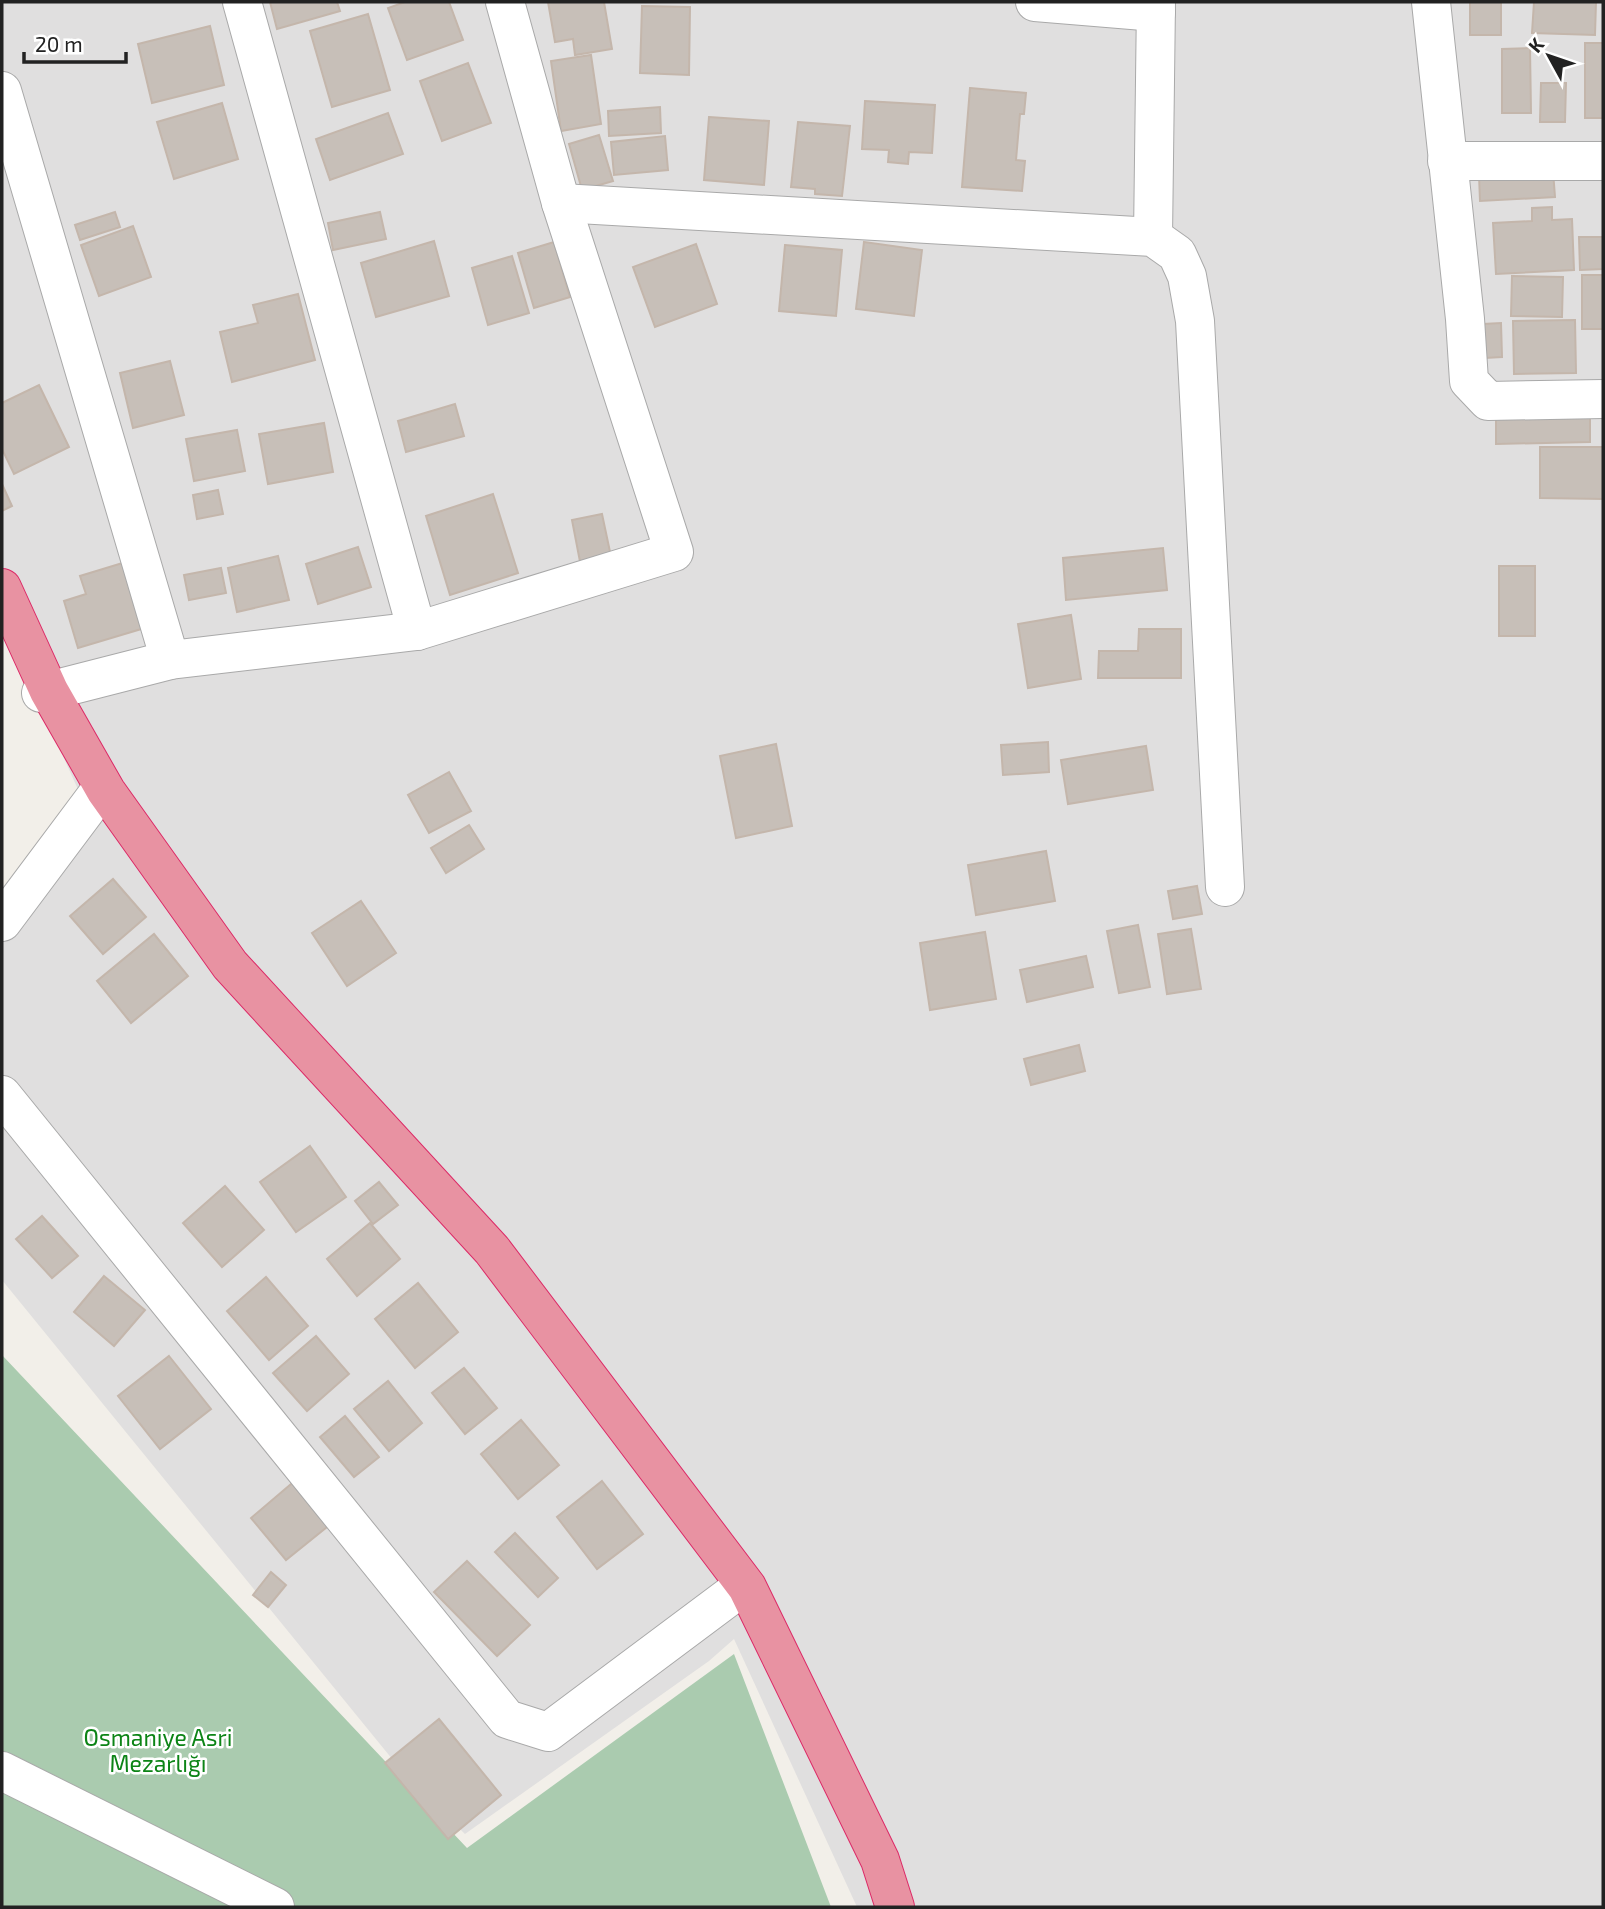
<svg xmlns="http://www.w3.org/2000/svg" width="1605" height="1909" font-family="'Exo 2',sans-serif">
<rect width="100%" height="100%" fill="#f2efe9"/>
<!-- residential -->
<path fill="#e0dfdf" d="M2,2H1603V1907H857L734,1639L709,1661L465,1834L406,1776L2,1280V932L90,816L2,621Z"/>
<!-- cemetery -->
<path fill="#aacbaf" d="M2,1355L467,1848L734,1654L831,1907H2Z"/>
<!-- building -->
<g fill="#c7bfb8" stroke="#c4b6ab" stroke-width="2">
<path d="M270,2H337L340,11L277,29Z"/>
<path d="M405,2H449L463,40L407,60L388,8Z"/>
<path d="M548,2H604L612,49L575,55L573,39L555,42Z"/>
<rect x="1470" y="2" width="31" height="33"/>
<path d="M1534,2H1596L1595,35L1532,33Z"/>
<path d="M642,6L690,7L689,75L640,73Z"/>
<path d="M368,14L390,90L332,107L310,31Z"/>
<path d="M210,26L224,85L152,103L138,44Z"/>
<rect x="1585" y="43" width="18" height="75"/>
<path d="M1530,48L1531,113H1502V49Z"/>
<path d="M591,55L601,124L561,131L551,61Z"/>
<path d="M468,63L491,123L442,141L420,81Z"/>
<path d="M1541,83H1566L1565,122H1540Z"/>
<path d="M970,88L1026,93L1024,114H1020L1016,160L1025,161L1022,191L962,187Z"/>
<path d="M865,101L935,105L932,153L909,152L908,164L888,162L889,150L862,149Z"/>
<path d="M222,103L238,159L174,179L157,122Z"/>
<path d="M660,107L661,133L609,136L608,111Z"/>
<path d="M388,113L403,154L330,180L316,139Z"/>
<path d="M709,117L769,121L764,185L704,180Z"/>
<path d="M798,122L850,126L842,196L815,194V189L791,187Z"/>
<path d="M599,135L613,181L582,190L569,144Z"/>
<path d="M665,136L668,170L614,175L611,142Z"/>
<path d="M1553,171L1555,197L1480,201L1479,175Z"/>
<path d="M1552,207V220L1572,219L1574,270L1496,274L1493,223L1532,221V208Z"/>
<path d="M115,212L120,227L80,240L75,225Z"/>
<path d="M380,212L386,239L333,250L328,223Z"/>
<path d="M133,226L151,277L99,296L81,245Z"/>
<path d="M1579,237H1603V269L1580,270Z"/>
<path d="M434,241L449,296L376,317L361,263Z"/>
<path d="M554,242L570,297L534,308L518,253Z"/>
<path d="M864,242L922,250L914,316L856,309Z"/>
<path d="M696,244L717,304L655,327L633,267Z"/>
<path d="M785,245L842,250L836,316L779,311Z"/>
<path d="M512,256L529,313L488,325L472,268Z"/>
<rect x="1582" y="275" width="21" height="54"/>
<path d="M1512,276L1563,277L1562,317L1511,316Z"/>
<path d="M298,294L315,360L232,382L220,332L258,323L253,305Z"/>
<path d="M1575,320L1576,373L1514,374L1513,321Z"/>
<path d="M1501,323L1502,357L1485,358L1483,324Z"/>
<path d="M170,361L184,415L133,428L120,373Z"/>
<path d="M39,385L69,447L14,474L2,449V403Z"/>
<path d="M455,404L464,436L406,452L398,421Z"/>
<path d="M1590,409V442L1496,444V410Z"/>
<path d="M324,423L333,472L268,484L259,434Z"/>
<path d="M237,430L245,471L194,481L186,439Z"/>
<path d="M1540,447H1603V499L1540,498Z"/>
<path d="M2,484L12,506L2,511Z"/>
<path d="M218,490L223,514L197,519L193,495Z"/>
<path d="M493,494L518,573L450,595L426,516Z"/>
<path d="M602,514L613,566L582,572L572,520Z"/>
<path d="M358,547L371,587L318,604L306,564Z"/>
<path d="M1163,548L1167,590L1066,600L1063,558Z"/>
<path d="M278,556L289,600L237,612L228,568Z"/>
<path d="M129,561L148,627L78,648L64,601L86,594L80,576Z"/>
<rect x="1499" y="566" width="36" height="70"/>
<path d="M221,568L226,593L189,600L184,575Z"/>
<path d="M1071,615L1081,679L1028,688L1018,624Z"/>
<path d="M1139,629H1181V678H1098L1099,651H1138Z"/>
<path d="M1048,742L1049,772L1003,775L1001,745Z"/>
<path d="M776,744L792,826L736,838L720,756Z"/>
<path d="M1146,746L1153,790L1068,804L1061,760Z"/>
<path d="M449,772L471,811L429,833L408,795Z"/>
<path d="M469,825L484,849L446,873L431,848Z"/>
<path d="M1046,851L1055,901L976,915L968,865Z"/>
<path d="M113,879L146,917L103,954L70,916Z"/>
<path d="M1197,886L1202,914L1173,919L1168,891Z"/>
<path d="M361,901L396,953L347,986L312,933Z"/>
<path d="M1138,925L1150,987L1119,993L1107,931Z"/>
<path d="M1191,929L1201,989L1167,994L1158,934Z"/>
<path d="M985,932L996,999L930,1010L920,943Z"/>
<path d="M154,934L188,976L131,1023L97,981Z"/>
<path d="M1086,956L1093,987L1027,1002L1020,970Z"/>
<path d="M1079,1045L1085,1071L1031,1085L1024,1059Z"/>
<path d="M310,1146L346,1197L296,1232L260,1182Z"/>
<path d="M379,1182L398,1205L373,1224L355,1201Z"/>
<path d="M225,1186L264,1230L222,1267L183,1223Z"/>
<path d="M42,1216L78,1256L52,1278L16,1239Z"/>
<path d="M370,1223L400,1259L357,1296L327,1259Z"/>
<path d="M104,1276L145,1310L114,1346L74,1312Z"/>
<path d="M266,1277L308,1326L269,1360L227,1311Z"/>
<path d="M418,1283L458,1332L415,1368L375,1319Z"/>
<path d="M316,1336L349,1374L307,1411L273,1373Z"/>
<path d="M169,1356L211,1409L160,1449L118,1396Z"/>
<path d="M464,1368L497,1408L465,1434L432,1393Z"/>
<path d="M388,1381L422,1423L389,1451L354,1409Z"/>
<path d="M345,1416L379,1457L354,1477L320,1437Z"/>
<path d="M521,1420L559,1465L518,1499L481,1454Z"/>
<path d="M297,1479L332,1523L286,1560L251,1518Z"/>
<path d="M602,1481L643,1534L597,1569L557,1517Z"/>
<path d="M515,1533L558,1578L538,1597L495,1552Z"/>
<path d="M467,1561L530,1625L497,1656L434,1592Z"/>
<path d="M271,1572L286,1585L268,1607L253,1595Z"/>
<path d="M439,1719L501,1795L448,1839L385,1763Z"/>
</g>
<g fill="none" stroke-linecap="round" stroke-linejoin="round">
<defs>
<g id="minor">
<path d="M242,2L417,631"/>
<path d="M1035,2L1156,12"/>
<path d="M1431,2L1465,319L1469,381L1488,401L1603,399"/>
<path d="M2,91L170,660"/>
<path d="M1447,161H1603"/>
<path d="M561,203L1153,237L1177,254L1187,276L1195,321L1225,887"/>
<path d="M1153,237L1156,2"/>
<path d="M41,693L170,660L417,631L674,552L561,203L505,2"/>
<path d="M2,922L97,795"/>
<path d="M2,1095L507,1719L548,1732L734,1593"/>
<path d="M2,1771L275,1907"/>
</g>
<path id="highway" d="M2,588L49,691L106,791L230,965L492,1250L747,1587L880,1860L895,1907"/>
</defs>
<!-- minor casing -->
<use href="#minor" stroke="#a9a9a9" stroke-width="40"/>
<!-- highway casing -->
<use href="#highway" stroke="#dc2a67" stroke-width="40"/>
<!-- minor -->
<use href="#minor" stroke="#fff" stroke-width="38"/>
<!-- highway -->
<use href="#highway" stroke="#e892a2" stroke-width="38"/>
</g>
<g text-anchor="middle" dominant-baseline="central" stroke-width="5" stroke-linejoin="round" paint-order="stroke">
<!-- park labels -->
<g font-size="23" fill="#0c8416" stroke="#fff">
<text x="158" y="1737">Osmaniye Asri<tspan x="158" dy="26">Mezarlığı</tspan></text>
</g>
</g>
<!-- border -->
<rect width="1605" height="1909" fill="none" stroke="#222222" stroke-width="7"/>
<!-- north arrow -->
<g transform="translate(1549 56) rotate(310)" stroke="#ffffff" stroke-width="5" paint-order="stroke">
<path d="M0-5L12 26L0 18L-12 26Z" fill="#222222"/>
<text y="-10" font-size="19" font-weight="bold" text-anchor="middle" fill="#222222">K</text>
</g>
<!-- scale -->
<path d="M24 52v10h102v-10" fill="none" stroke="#222222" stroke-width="3.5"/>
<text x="35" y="52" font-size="21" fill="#222222" stroke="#ffffff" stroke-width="5" paint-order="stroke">20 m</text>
</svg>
